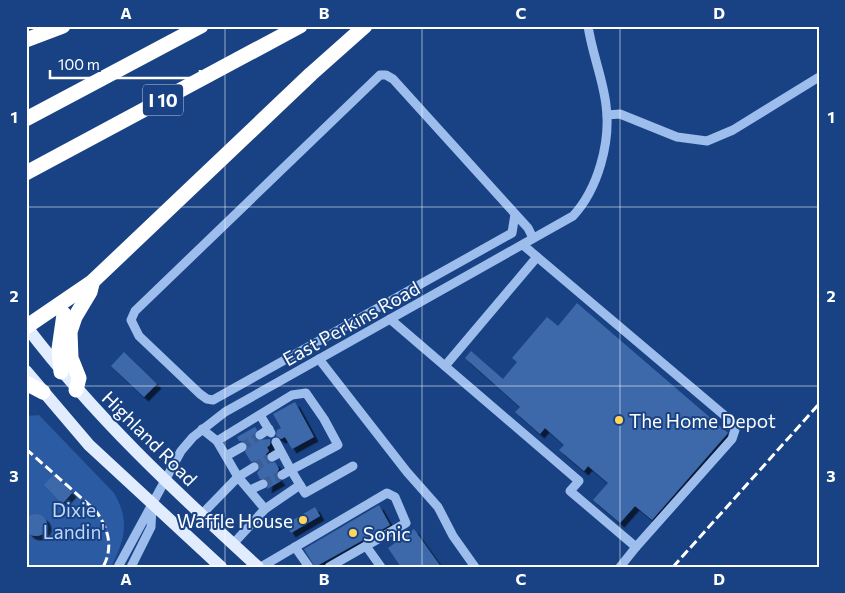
<svg xmlns="http://www.w3.org/2000/svg" width="845" height="593" font-family="Commissioner,sans-serif">
<defs>
<filter id="shadow"><feDropShadow dx="4.5" dy="4.5" stdDeviation="0" flood-color="#0009"/></filter>
</defs>
<rect width="100%" height="100%" fill="#184283"/>
<!-- green -->
<path fill="#2b5ba3" d="M39,415L114,493C130,520 125,540 111,567H26V416Z"/>
<!-- building -->
<g fill="#3d69ab" filter="url(#shadow)">
<path d="M577,303L728,433L652,520L635,506L620,523L593,500L608,483L588,466L584,471L559,450L564,445L545,428L540,434L515,412L520,407L465,358L471,351L503,379L517,362L512,358L547,317L558,326Z"/>
<path d="M124,352L157,384L144,397L111,366Z"/>
<path d="M295,402L314,437L292,449L285,437L281,439L276,436L277,430L281,428L273,414Z"/>
<path d="M255,427L257,430L254,436L257,440L270,439V445L267,447L269,451L266,454V460L269,463L275,462L279,469L276,475L281,481L267,489L268,481L260,479L257,473L260,469V464L256,461L251,462L245,452L248,444L245,441H239L237,437Z"/>
<path d="M54,474L72,493L62,504L44,485Z"/>
<path d="M379,505L390,525L315,567L304,549Z"/>
<path d="M315,507L320,516L291,533L286,524Z"/>
<circle cx="36" cy="525" r="11"/>
<path d="M414,529L441,567H401L388,548Z"/>
</g>
<g fill="none" stroke-linecap="round" stroke-linejoin="round">
<!-- minor-tunnel -->
<g stroke="#3b5e96" stroke-width="9" stroke-dasharray="9 4.5" stroke-linecap="butt">
<path d="M242,447L260,435"/>
<path d="M254,467L272,457"/>
<path d="M263,484L282,475"/>
</g>
<!-- minor -->
<g stroke="#9dbdec" stroke-width="9">
<path d="M607,115L620,114L677,137L707,141L733,130L819,77"/>
<path d="M515,214L512,233L213,400L207,399L200,394L139,336L131,320L135,311L380,75H386L393,79L528,228L533,238"/>
<path d="M523,245L731,421L735,430L732,439L636,547"/>
<path d="M390,319L579,481L570,491L636,547L620,567"/>
<path d="M319,359L407,472L438,507L453,536L475,567"/>
<path d="M445,366L537,257"/>
<path d="M260,415L271,433"/>
<path d="M202,429L217,441L238,477L254,467"/>
<path d="M260,435L269,429"/>
<path d="M217,441L292,395L306,393L324,419L338,445L291,470L300,485L265,509"/>
<path d="M276,442L291,470L282,475"/>
<path d="M226,456L242,447"/>
<path d="M272,457L281,452"/>
<path d="M300,485L305,493L353,466"/>
<path d="M250,490L263,484"/>
<path d="M202,514L238,477L265,509L233,544"/>
<path d="M366,546L381,567"/>
<path d="M295,547L309,567"/>
<path d="M118,567L181,451L193,437L225,412L573,216C598,189 611,142 606,105C603,79 592,53 588,26"/>
<path d="M131,567L151,527L152,506"/>
<path d="M261,567L387,493L395,497L406,523L329,567"/>
</g>
<!-- major -->
<g stroke="#e2ecff" stroke-width="12">
<path d="M26,326C95,417 174,490 258,567"/>
<path d="M26,371L89,445L221,567"/>
</g>
<!-- highway -->
<g stroke="#fff" stroke-width="15">
<path d="M26,40L63,26"/>
<path d="M26,119L201,26"/>
<path d="M26,173L300,26"/>
<path d="M26,327L92,282L311,74L365,26"/>
<path d="M61,372L59,349L64,314"/>
<path d="M26,383L43,392"/>
<path d="M76,390L79,378L71,358L70,332L75,317L90,292L92,284"/>
</g>
<!-- rail -->
<g stroke="#fff" stroke-width="3" stroke-dasharray="9 4" stroke-linecap="butt">
<path d="M26,449L96,511C108,528 114,547 103,567"/>
<path d="M673,567L819,404"/>
</g>
</g>
<!-- grid -->
<path fill="none" stroke="#fff" stroke-width="1" stroke-opacity="0.55" d="M225,26V567M422,26V567M620,26V567M26,207H819M26,386H819"/>
<!-- markers -->
<g fill="#ffd658" stroke="#184283" stroke-width="2">
<circle cx="619" cy="420" r="5"/>
<circle cx="303" cy="520" r="5"/>
<circle cx="353" cy="533" r="5"/>
</g>
<g text-anchor="middle" dominant-baseline="central" stroke-width="4" stroke-linejoin="round" paint-order="stroke">
<!-- shield labels -->
<rect fill="#184283" stroke="#bac6da" stroke-width="1" x="143" y="84.5" width="40" height="31" rx="4"/>
<g font-size="18" font-weight="bold" fill="#fff">
<text x="163" y="100">I 10</text>
</g>
<!-- street labels -->
<g font-size="19" fill="#fff" stroke="#184283">
<text transform="translate(351 323) rotate(-29)">East Perkins Road</text>
<text transform="translate(150 438) rotate(45)">Highland Road</text>
</g>
<!-- poi labels -->
<g font-size="19" fill="#fff" stroke="#184283" text-anchor="start">
<text x="629" y="420">The Home Depot</text>
<text x="293" y="520" text-anchor="end">Waffle House</text>
<text x="363" y="533">Sonic</text>
</g>
<!-- park labels -->
<g font-size="19" fill="#c2d8f9" stroke="#184283">
<text x="74" y="509">Dixie<tspan x="74" dy="22">Landin'</tspan></text>
</g>
</g>
<!-- border -->
<rect width="845" height="593" fill="none" stroke="#184283" stroke-width="55"/>
<!-- scale -->
<path d="M50 70v8h150v-8" fill="none" stroke="#ffffff" stroke-width="2.5"/>
<text x="58" y="70" font-size="15" fill="#ffffff" stroke="#184283" stroke-width="4" paint-order="stroke">100 m</text>
<rect x="28" y="28" width="790" height="538" fill="none" stroke="#fff" stroke-width="2"/>
<g font-size="16" text-anchor="middle" font-weight="bold" fill="#fff">
<text x="126" y="19">A</text>
<text x="324" y="19">B</text>
<text x="521" y="19">C</text>
<text x="719" y="19">D</text>
<text x="14" y="123">1</text>
<text x="831" y="123">1</text>
<text x="14" y="302">2</text>
<text x="831" y="302">2</text>
<text x="14" y="482">3</text>
<text x="831" y="482">3</text>
<text x="126" y="585">A</text>
<text x="324" y="585">B</text>
<text x="521" y="585">C</text>
<text x="719" y="585">D</text>
</g>
</svg>
